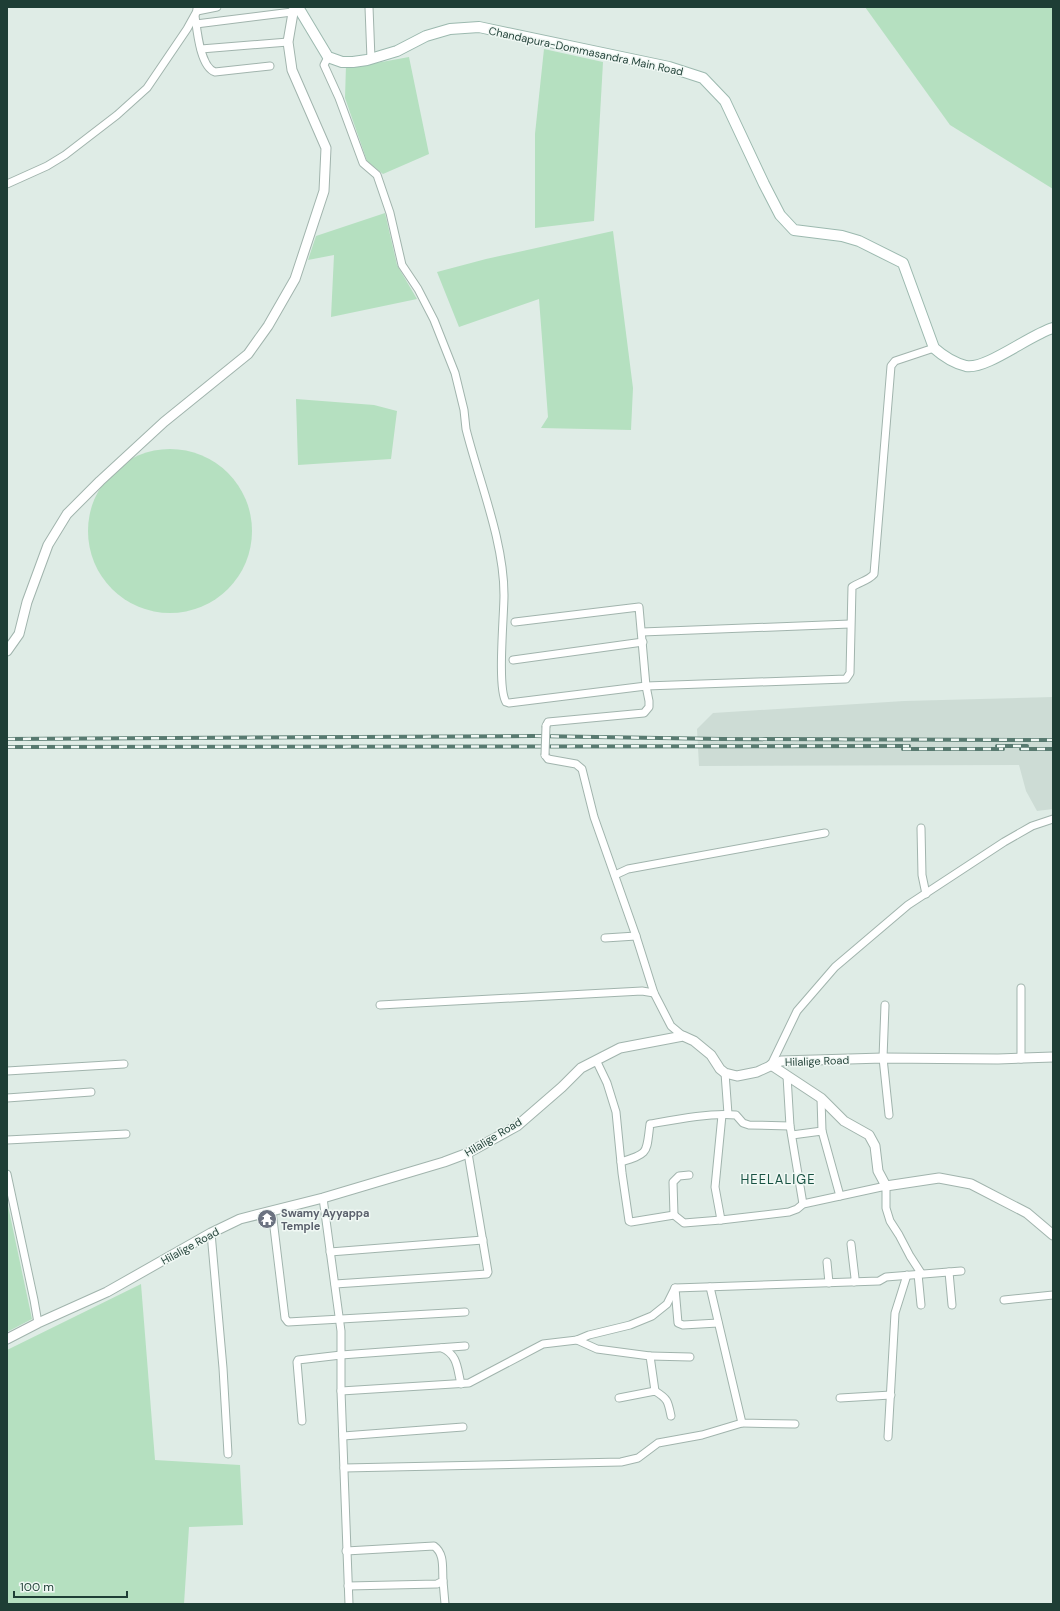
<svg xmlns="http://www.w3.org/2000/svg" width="1060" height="1611" font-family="'DM Sans',sans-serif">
<rect width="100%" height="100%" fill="#dfece6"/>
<!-- built -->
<path fill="#cddcd5" d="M1053,697V809L1037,811L1026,791L1019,765L699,766L697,729L713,713L904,701Z"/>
<!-- green -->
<g fill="#b5e0c0">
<path d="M865,7H1053V189L950,125Z"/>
<path d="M544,49L603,62L594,221L535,228V134Z"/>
<path d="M409,57L429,154L383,174L367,161L345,98L346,65H365Z"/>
<path d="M385,213L397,265L417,299L331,317L334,255L308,260L316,236Z"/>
<path d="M613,231L633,388L631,430L541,428L548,417L539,299L459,327L437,272L486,259Z"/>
<path d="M296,399L374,405L397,411L391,459L298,465Z"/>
<circle cx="170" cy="531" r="82"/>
<path d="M7,1201L32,1319L7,1332Z"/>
<path d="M141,1284L155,1460L240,1465L243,1525L189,1527L184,1604H7V1350Z"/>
</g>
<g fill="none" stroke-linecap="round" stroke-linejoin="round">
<defs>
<g id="minor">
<path d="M369,7L371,59"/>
<path d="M197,11L217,7"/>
<path d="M195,16C197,30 200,67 215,72L270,66"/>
<path d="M196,24L292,12"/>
<path d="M201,49L288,42"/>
<path d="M328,57L324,65L339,98L363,163L377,175L390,213L402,265L418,289L434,320L455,373L464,410L466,429C479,481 504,541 504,595C504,616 497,688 506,702L509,703L646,686L846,679L850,673L852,587C859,582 868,581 874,574L891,366L895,361L934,348"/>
<path d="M7,184L47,166L65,155L117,115L147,88L187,29L197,11V7"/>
<path d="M515,622L639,607L646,686L649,701V707L644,713L548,722L546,726"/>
<path d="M642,632L850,624"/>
<path d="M513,660L643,642"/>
<path d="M545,755L548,759L576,764L582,769L594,817L636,936L654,993L671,1026L683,1036"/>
<path d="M921,828L922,875L926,894"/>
<path d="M615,875L628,869L825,833"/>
<path d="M605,938L636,936"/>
<path d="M1021,988V1059"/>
<path d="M380,1005L642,991L654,993"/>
<path d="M885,1005L883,1058L889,1115"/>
<path d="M596,1060L607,1083L616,1112L622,1173L629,1221L631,1222L674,1215L684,1223L721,1220L789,1212L797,1209L803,1204L886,1186V1208L890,1221L899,1235L910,1256L921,1273"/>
<path d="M771,1065L797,1011L835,967L908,905L1004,842L1032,826L1053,819"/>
<path d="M7,1071L124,1064"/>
<path d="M725,1073L728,1114"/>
<path d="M787,1076L790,1126L803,1204"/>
<path d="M7,1098L91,1092"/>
<path d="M821,1098L822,1131"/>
<path d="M792,1135L822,1131L840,1196"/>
<path d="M7,1140L126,1134"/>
<path d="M621,1162C650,1153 646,1153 650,1124C678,1119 708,1113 736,1115L743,1123L749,1125L790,1126"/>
<path d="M7,1174L34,1300L38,1323"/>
<path d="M323,1198L341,1331V1391L349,1604"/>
<path d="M272,1211L285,1318L288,1322L465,1312"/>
<path d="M674,1215L673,1182L679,1176L689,1175"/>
<path d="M721,1220L715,1187L722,1115"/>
<path d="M211,1233L223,1368L228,1454"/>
<path d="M851,1244L855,1278L854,1282"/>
<path d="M330,1252L483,1240"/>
<path d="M827,1262L829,1283"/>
<path d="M949,1272L952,1305"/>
<path d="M918,1274L921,1305"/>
<path d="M335,1284L487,1274L488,1272L468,1153"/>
<path d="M710,1287L742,1423L795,1424"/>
<path d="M675,1288L678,1323L683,1325L718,1323"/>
<path d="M1004,1300L1053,1295"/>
<path d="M577,1340L597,1349L650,1356L655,1391"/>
<path d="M442,1348C458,1355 457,1368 461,1384"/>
<path d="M650,1356L690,1357"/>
<path d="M341,1391L469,1383L543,1344L577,1340L589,1335L630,1325L652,1316L667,1304L675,1288L879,1281L886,1277L961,1271"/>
<path d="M619,1398L655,1391C668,1399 668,1401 671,1416"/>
<path d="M840,1398L891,1395"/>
<path d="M302,1421L297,1362L298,1360L341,1355L465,1346"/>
<path d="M343,1436L463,1427"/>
<path d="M888,1437L895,1313L907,1275"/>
<path d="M344,1468L621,1462L638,1458L658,1443L702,1435L742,1423"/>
<path d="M346,1551L434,1546C445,1554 442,1568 443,1581L437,1584L348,1586"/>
<path d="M443,1581L445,1604"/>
</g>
<g id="tertiary">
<path d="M7,651L19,634L27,602L48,545L67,514L100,481L164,422L248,354L268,326L295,279L324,191L326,148L292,70L288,42L294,7"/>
<path d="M771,1065L821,1098L844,1121L869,1135L875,1146L878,1171L886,1186L939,1178L971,1184L1027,1213L1053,1235"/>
<path d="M7,1339L38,1323L107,1292L211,1233L240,1219L323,1198L444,1162L468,1153L517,1126L562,1087L581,1068L620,1048L683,1036L694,1041L711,1055L720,1069L725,1073L737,1076L757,1072L781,1061L883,1058L998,1059L1053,1057"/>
</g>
<path id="secondary" d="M298,7L328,57L342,62H353L367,60L397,51L426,36L450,29L479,27L669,67L703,78L725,101L764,184L780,215L794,230L842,236L859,241L903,263L934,348C943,356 954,363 966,366C986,370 1031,334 1053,328"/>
</defs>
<!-- minor casing -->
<use href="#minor" stroke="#a1b4ad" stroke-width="9"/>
<!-- tertiary casing -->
<use href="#tertiary" stroke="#a1b4ad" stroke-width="11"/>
<!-- secondary casing -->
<use href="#secondary" stroke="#9cb9af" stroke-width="12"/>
<!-- minor -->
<use href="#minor" stroke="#fff" stroke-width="7"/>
<!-- tertiary -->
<use href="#tertiary" stroke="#fff" stroke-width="9"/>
<!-- secondary -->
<use href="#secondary" stroke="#fff" stroke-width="10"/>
<defs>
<g id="rail">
<path d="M7,739L534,736L722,739L1053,740"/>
<path d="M997,746H1027"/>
<path d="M7,747L909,746"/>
<path d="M903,749H1003"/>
<path d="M1021,749H1053"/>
</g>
</defs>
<!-- rail casing -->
<use href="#rail" stroke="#587a70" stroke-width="4"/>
<!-- rail -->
<use href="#rail" stroke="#f0f8f4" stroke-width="2.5" stroke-dasharray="8" stroke-linecap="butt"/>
<defs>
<path id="minor-bridge" d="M545,755L546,726"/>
</defs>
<!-- minor-bridge casing -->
<use href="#minor-bridge" stroke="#a1b4ad" stroke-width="9" stroke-linecap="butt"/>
<!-- minor-bridge -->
<use href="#minor-bridge" stroke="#fff" stroke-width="7"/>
</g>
<!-- icons -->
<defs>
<symbol id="temple-disc" viewBox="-11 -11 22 22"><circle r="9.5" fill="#6b7280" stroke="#f0f8f4"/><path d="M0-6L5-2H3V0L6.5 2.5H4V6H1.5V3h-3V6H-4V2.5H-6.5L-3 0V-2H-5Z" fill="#fff"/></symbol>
</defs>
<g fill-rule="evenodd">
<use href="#temple-disc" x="256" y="1208" width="22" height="22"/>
</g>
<g text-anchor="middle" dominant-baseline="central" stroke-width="3" stroke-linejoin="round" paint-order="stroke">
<!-- street labels -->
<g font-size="11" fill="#1e3e35" stroke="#f0f8f4">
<text transform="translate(586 51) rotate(12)">Chandapura-Dommasandra Main Road</text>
<text transform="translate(817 1061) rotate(-2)">Hilalige Road</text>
<text transform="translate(493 1137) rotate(-31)">Hilalige Road</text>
<text transform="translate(190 1246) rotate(-29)">Hilalige Road</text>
</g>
<!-- worship labels -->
<g font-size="11" font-weight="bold" fill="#5b616d" stroke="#f0f8f4" text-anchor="start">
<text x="281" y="1213">Swamy Ayyappa<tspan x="281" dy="13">Temple</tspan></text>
</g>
<!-- quarter labels -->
<g font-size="13" letter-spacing="1" fill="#185243" stroke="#f0f8f4">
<text x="778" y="1179">HEELALIGE</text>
</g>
</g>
<!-- border -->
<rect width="1060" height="1611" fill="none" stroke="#1e3e35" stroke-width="16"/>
<!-- scale -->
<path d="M14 1591v6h113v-6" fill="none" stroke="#1e3e35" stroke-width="2"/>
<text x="20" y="1591" font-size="12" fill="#1e3e35" stroke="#f0f8f4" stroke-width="3" paint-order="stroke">100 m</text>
</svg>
